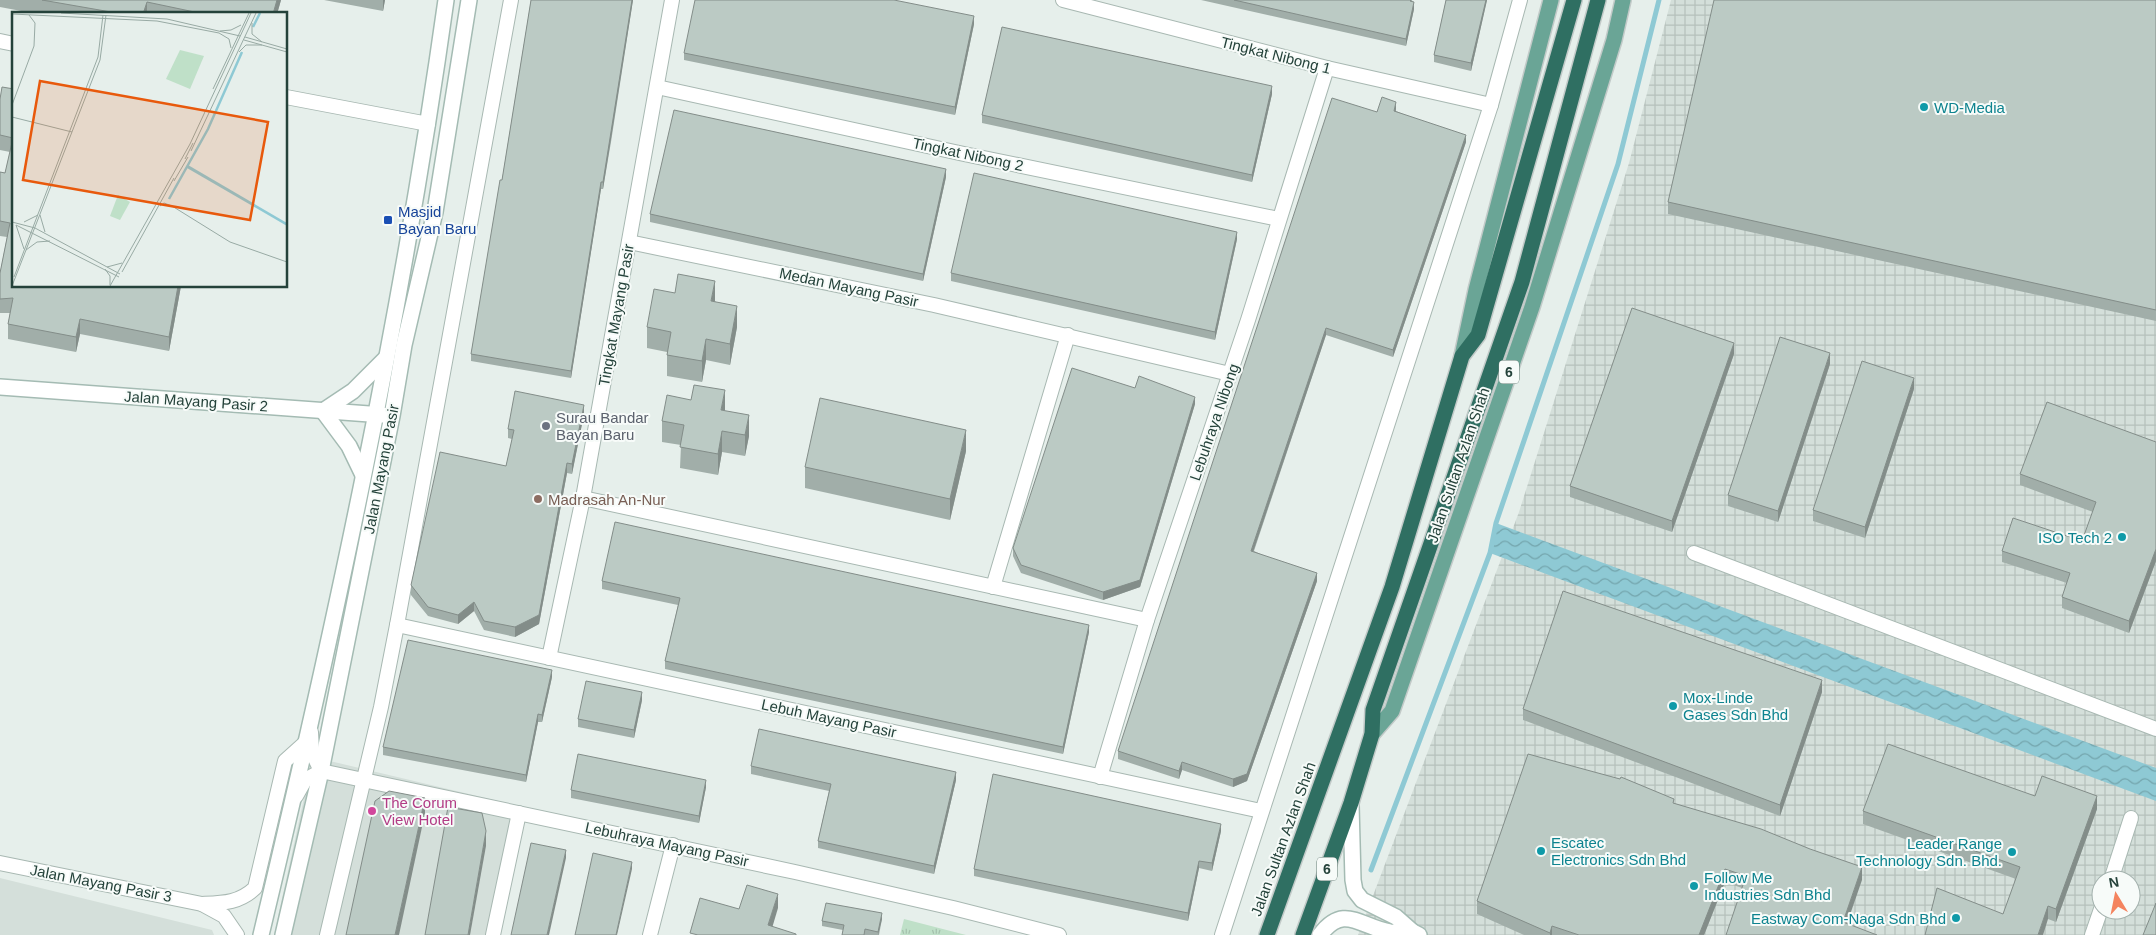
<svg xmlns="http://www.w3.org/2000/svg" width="2156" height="935" font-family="Arial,sans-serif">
<defs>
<pattern id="industrial-grid" width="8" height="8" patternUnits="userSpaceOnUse" patternTransform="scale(1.25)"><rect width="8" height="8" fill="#d4dfda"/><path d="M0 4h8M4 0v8" fill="none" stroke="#b6c1bc"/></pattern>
<pattern id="grass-tufts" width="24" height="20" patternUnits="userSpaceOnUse" patternTransform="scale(1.25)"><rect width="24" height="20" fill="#bfe0c8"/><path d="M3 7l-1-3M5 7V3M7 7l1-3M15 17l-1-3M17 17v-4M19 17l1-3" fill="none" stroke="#a4c1ad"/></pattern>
<pattern id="water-waves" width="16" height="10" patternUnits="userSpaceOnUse" patternTransform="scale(1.25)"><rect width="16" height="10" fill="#8ec9d4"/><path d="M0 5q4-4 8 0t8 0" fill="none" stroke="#74a5ad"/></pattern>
</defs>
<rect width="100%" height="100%" fill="#e6efeb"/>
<!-- built -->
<g fill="#d4dfda">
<path d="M313,757L519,806L491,935H274Z"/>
<path d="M0,878L212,930L214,935H0Z"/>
</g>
<!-- industrial -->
<path fill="url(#industrial-grid)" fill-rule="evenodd" d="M1671,0H2156V935H1358L1519,512L1629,163ZM2101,880H2131V910H2101Z"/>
<!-- grass -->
<path fill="url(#grass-tufts)" d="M904,919L966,935H900Z"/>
<!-- water -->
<path fill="url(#water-waves)" d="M1496,523L2156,768V801L1490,553Z"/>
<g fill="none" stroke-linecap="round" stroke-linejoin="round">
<!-- stream -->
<path stroke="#8ec9d4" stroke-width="5" d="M1371,870L1490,553L1496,523L1618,164L1659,0"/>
<defs>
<g id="street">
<path d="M1063,0L1327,68L1491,105"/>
<path d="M0,41L14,44"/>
<path d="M657,87L964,154L1279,219"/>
<path d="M286,97L428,124"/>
<path d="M629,242L934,305L1230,374"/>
<path d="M583,498L1147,620"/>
<path d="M1694,553L2156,729"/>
<path d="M993,587L1068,335"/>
<path d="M397,625L1261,811"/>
<path d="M549,658L583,498L672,0"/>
<path d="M311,732L312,752L321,771"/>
<path d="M1100,777L1147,620L1248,320L1327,68"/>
<path d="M296,796L305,780L321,771L795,872L953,908L1059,935"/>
<path d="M0,863L202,904C223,903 239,903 255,888L285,761L305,743"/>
<path d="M2111,880L2131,818"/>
<path d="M202,904L224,916L237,935"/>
<path d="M327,935L381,707L397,625L511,0"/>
<path d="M493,935L519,813"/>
<path d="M650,935L673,845"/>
<path d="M1222,935L1491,105L1520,0"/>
<path d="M2092,935L2101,909"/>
</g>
<g id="secondary">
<path d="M0,387L383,415"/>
<path d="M323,411L353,391L386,358"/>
<path d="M323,411L349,446L363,475"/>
<path d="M1351,805L1353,880L1355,891L1362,900L1396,917L1413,932L1419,935"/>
<path d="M261,935C335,626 402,315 446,0"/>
<path d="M283,935L321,771L392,416L404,345L435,212L469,0"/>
<path d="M1320,935C1344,903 1360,927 1390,932C1397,933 1405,932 1413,932"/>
</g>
<g id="primary">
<path d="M1462,356L1476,290L1551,0"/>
<path d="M1372,734L1392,711L1532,307L1614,40L1623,0"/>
</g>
<g id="highway">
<path d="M1267,935L1392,587L1462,356L1478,335L1574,0"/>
<path d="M1303,935L1351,803L1372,734L1373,710L1522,282L1598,0"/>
</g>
</defs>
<!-- street casing -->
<use href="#street" stroke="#a8b8b2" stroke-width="16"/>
<!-- secondary casing -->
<use href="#secondary" stroke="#a4bbb3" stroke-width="18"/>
<!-- primary casing -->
<use href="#primary" stroke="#c2cac8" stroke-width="18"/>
<!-- highway casing -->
<use href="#highway" stroke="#c2cac8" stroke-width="18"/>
<!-- street -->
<use href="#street" stroke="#fff" stroke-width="14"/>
<!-- secondary -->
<use href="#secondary" stroke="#fff" stroke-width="15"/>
<!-- primary -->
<use href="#primary" stroke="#6aa596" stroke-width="15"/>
<!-- highway -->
<use href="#highway" stroke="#2f6f62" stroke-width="15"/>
</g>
<!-- wall -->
<g fill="#a1aea9">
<path d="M0,0H281L277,14H37L0,7Z"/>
<path d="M324,0H385L383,11Z"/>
<path d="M531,0H633L611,142L603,189H601L571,378L471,361V354L502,180Z"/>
<path d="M1201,0H1412L1414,9L1406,46Z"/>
<path d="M1446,0H1487L1471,71L1434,62V55Z"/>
<path d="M2156,0V321L1668,214V202Z"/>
<path d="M974,24L955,115L684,60V53Z"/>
<path d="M14,89V286H181L169,351L80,334L76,352L8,339V324L10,313H0V273L7,237L0,236V172L5,173L10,152L0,150V99Z"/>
<path d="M1272,94L1252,182L982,123V115Z"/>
<path d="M1396,109V111L1466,142L1393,357L1326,335L1254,551L1317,581L1247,781L1233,787L1182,770L1179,779L1118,759V751L1377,112Z"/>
<path d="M946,177L923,281L650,222V214Z"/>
<path d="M1237,239L1215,340L951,281V273Z"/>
<path d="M715,301L737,327L730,365L706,360L702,382L667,376V352L647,348V327Z"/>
<path d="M1734,354L1672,532L1570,497V486Z"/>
<path d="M1830,364L1778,522L1728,506V495Z"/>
<path d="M1135,388L1195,404L1140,587L1103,600L1021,573L1013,556V548Z"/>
<path d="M1914,389L1865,538L1813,521V510Z"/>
<path d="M725,411L749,436L745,456L722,452L718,475L680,468L681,445L662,442V421Z"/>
<path d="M584,414L572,474L567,473L539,624L515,637L484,630L474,611L458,624L428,616L411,595V585L506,466L512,439L508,438V429Z"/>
<path d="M2156,442V561L2129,633L2062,608V597L2067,583L2002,562V551L2082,541L2093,512L2020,485V474Z"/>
<path d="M966,451L950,520L805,488V467Z"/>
<path d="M602,581L1089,632L1063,754L665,669V661L678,605L602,589Z"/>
<path d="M552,677L542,722H538L526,782L383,755V747Z"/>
<path d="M1822,692L1780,816L1523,720V709Z"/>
<path d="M642,700L634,738L578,727V719Z"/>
<path d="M751,766L956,780L934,874L818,848V841L829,791L751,774Z"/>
<path d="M706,787L699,823L571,798V790Z"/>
<path d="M2035,796L2097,809L2056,922L2048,919L2003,914L2016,879L1863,824V811Z"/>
<path d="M1674,803L1862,880L1742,888L1725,882L1704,935H1524L1477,914V901Z"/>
<path d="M1221,831L1212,871L1199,868L1188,921L974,876V869Z"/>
<path d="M882,919L879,935H842L843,930L822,926V921Z"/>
</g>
<!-- shaded-wall -->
<g fill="#838d89">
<path d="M277,0H281L277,14H273Z"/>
<path d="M383,0H385L383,11Z"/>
<path d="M632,0H633L603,189V182Z"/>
<path d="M1486,0H1487L1471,71V63Z"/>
<path d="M147,2V14H143Z"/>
<path d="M1414,2V9L1406,46V39Z"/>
<path d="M974,16V24L955,115V107Z"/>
<path d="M1272,86V94L1252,182V175Z"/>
<path d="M1396,102V109L1394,118V111Z"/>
<path d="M1466,135V142L1393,357V350Z"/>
<path d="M946,169V177L923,281V274Z"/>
<path d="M601,182V189L571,378V371Z"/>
<path d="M1237,232V239L1215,340V332Z"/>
<path d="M715,281V302L711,301Z"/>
<path d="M178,286H181L169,351V337Z"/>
<path d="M737,306V327L730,365V344Z"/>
<path d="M80,319V334L76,352V337Z"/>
<path d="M1326,328V335L1251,558V551Z"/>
<path d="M706,339V360L702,382V361Z"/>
<path d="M1734,343V354L1672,532V521Z"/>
<path d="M1830,353V364L1778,522V511Z"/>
<path d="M1914,378V389L1865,538V527Z"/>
<path d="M725,390V411L721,410Z"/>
<path d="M1195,397V404L1140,587L1103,600V592Z"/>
<path d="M584,405V414L572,474V464Z"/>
<path d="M749,415V436L745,456V435Z"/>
<path d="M966,430V451L950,520V499Z"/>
<path d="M722,431V452L718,475V454Z"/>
<path d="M567,463V473L539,624L515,637V627Z"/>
<path d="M2156,549V561L2129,633V621Z"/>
<path d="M1317,573V581L1247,781L1233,787V779Z"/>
<path d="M474,602V611L458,624V615Z"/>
<path d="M1089,625V632L1063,754V747Z"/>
<path d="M552,670V677L542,722V715Z"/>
<path d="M1822,680V692L1780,816V805Z"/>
<path d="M642,692V700L634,738V730Z"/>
<path d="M538,714V722L526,782V775Z"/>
<path d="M1182,762V770L1179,779V771Z"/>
<path d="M956,772V780L934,874V866Z"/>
<path d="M706,780V787L699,823V816Z"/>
<path d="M2097,796V809L2056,922V909Z"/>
<path d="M425,798V813L399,935H395Z"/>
<path d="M1221,824V831L1212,871V863Z"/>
<path d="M486,831V846L470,935H468Z"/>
<path d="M566,850V858L549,935H547Z"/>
<path d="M1199,861V868L1188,921V913Z"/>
<path d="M632,862V869L617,935H616Z"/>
<path d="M1862,867V880L1843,935V922Z"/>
<path d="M1725,869V882L1704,935H1699Z"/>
<path d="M778,894V908L770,935L768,925Z"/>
<path d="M2048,906V919L2043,935H2038Z"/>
<path d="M882,913V919L878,935V932Z"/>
<path d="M1552,926V935H1550V933Z"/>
</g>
<!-- building -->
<g fill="#bbcac4" stroke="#838d89">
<path d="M42,0H277L273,14H204L147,2L143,14H111V12Z"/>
<path d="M531,0H632L603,182H601L571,371L471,354L500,180H502Z"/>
<path d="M695,0H894L974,16L955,107L684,53Z"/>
<path d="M1234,0H1411L1410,1L1414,2L1406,39Z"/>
<path d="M1446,0H1486L1471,63L1434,55Z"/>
<path d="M1714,0H2156V310L1668,202Z"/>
<path d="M1002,27L1272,86L1252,175L982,115Z"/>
<path d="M2,87L14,89V286H178L169,337L80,319L76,337L8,324L13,298L0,299V273L10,223L0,221V172L5,173L13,138L0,135V99Z"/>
<path d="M1382,97L1396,102L1394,111L1466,135L1393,350L1326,328L1251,551L1317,573L1247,774L1233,779L1182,762L1179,771L1118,751L1332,98L1377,112Z"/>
<path d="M674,110L946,169L923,274L650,214Z"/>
<path d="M974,173L1237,232L1215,332L951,273Z"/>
<path d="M678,274L715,281L711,301L737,306L730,344L706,339L702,361L667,355L671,332L647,327L654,289L675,293Z"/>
<path d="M1632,308L1734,343L1672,521L1570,486Z"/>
<path d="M1780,337L1830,353L1778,511L1728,495Z"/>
<path d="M1862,361L1914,378L1865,527L1813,510Z"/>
<path d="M1072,368L1135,388L1139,376L1195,397L1140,580L1103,592L1021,565L1013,548Z"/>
<path d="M694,385L725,390L721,410L749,415L745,435L722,431L718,454L680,447L684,425L662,421L667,395L691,400Z"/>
<path d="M515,391L584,405L572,464L567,463L539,615L515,627L484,621L474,602L458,615L428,607L411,585L440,452L506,466L514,430L508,429Z"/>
<path d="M820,398L966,430L950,499L805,467Z"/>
<path d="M2047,402L2156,442V549L2129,621L2062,597L2070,573L2002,551L2013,518L2082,541L2096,502L2020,474Z"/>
<path d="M615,522L1089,625L1063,747L665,661L680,598L602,581Z"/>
<path d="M1563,591L1822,680L1780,805L1523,709Z"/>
<path d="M408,640L552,670L542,715L538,714L526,775L383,747Z"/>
<path d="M586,681L642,692L634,730L578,719Z"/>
<path d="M759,729L956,772L934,866L818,841L831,784L751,766Z"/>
<path d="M1888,744L2035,796L2042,776L2097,796L2056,909L2048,906L2038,935H1925L1937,888L2003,914L2020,867L1863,811Z"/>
<path d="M578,754L706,780L699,816L571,790Z"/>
<path d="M1528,754L1620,779L1621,777L1674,799L1673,803L1761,829L1810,849L1862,867L1843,922L1877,935H1726L1746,876L1725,869L1699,935H1579L1552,926L1550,933L1477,901Z"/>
<path d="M993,774L1221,824L1212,863L1199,861L1188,913L974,869Z"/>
<path d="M389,791L425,798L395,935H346L375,801Z"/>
<path d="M448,807L482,813L486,831L468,935H425Z"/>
<path d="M531,843L566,850L547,935H511Z"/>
<path d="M593,853L632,862L616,935H575Z"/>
<path d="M747,885L778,894L768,925L796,934V935H698L690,933L700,898L739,909Z"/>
<path d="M826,903L882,913L878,932L865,929L864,935H842L844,925L822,921Z"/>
<path d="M2156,903V935H2143Z"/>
</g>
<!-- markers -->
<g fill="#0f9aa8" stroke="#f7fbf9" stroke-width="2">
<circle cx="1924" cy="107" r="5"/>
<circle cx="2122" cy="537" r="5"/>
<circle cx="1673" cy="706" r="5"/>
<circle cx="1541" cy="851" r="5"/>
<circle cx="2012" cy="852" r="5"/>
<circle cx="1694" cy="886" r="5"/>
<circle cx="1956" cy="918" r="5"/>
</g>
<rect fill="#1a4fb4" stroke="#f7fbf9" stroke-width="2" x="383" y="215" width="10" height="10" rx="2.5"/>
<circle fill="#6b7280" stroke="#f7fbf9" stroke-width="2" cx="546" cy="426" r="5"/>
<circle fill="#8d6e63" stroke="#f7fbf9" stroke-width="2" cx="538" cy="499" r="5"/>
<circle fill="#d1479c" stroke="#f7fbf9" stroke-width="2" cx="372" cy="811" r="5"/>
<g text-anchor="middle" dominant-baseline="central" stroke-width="4" stroke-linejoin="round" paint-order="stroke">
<!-- shield labels -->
<g fill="#f7fbf9" stroke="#637a73" stroke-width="1">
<rect x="1499" y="360.5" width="20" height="23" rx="4"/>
<rect x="1317" y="857.5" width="20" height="23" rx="4"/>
</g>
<g font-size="14" font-weight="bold" fill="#24423a">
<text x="1509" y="372">6</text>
<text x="1327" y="869">6</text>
</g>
<!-- street labels -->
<g font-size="15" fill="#24423a" stroke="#f7fbf9">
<text transform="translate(1276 55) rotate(14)">Tingkat Nibong 1</text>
<text transform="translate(968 154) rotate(12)">Tingkat Nibong 2</text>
<text transform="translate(849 287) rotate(12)">Medan Mayang Pasir</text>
<text transform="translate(616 315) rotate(-80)">Tingkat Mayang Pasir</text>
<text transform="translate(196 401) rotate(4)">Jalan Mayang Pasir 2</text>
<text transform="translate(1214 422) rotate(-71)">Lebuhraya Nibong</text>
<text transform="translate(1458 465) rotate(-71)">Jalan Sultan Azlan Shah</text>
<text transform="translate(381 469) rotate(-79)">Jalan Mayang Pasir</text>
<text transform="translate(829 718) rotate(12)">Lebuh Mayang Pasir</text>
<text transform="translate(1283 839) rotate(-70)">Jalan Sultan Azlan Shah</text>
<text transform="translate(667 844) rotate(12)">Lebuhraya Mayang Pasir</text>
<text transform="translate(101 883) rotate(11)">Jalan Mayang Pasir 3</text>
</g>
<!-- culture labels -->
<g font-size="15" fill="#0d838f" stroke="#f7fbf9" text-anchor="start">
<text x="1934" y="107">WD-Media</text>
<text x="2112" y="537" text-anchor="end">ISO Tech 2</text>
<text x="1683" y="697">Mox-Linde<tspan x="1683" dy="17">Gases Sdn Bhd</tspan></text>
<text x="1551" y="842">Escatec<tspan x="1551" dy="17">Electronics Sdn Bhd</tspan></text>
<text x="2002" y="843" text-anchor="end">Leader Range<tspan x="2002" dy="17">Technology Sdn. Bhd.</tspan></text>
<text x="1704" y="877">Follow Me<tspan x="1704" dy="17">Industries Sdn Bhd</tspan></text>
<text x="1946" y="918" text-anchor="end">Eastway Com-Naga Sdn Bhd</text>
</g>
<!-- transit labels -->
<g font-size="15" fill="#164399" stroke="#f7fbf9" text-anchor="start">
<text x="398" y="211">Masjid<tspan x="398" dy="17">Bayan Baru</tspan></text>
</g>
<!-- worship labels -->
<g font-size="15" fill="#5b616d" stroke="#f7fbf9" text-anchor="start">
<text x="556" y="417">Surau Bandar<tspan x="556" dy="17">Bayan Baru</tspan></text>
</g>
<!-- education labels -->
<g font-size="15" fill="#785e54" stroke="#f7fbf9" text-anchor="start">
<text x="548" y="499">Madrasah An-Nur</text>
</g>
<!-- hotel labels -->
<g font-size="15" fill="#b23c85" stroke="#f7fbf9" text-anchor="start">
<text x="382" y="802">The Corum<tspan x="382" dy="17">View Hotel</tspan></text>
</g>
</g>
<!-- overview -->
<g transform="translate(12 12)">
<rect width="275" height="275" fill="#e6efeb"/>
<path d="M106,183L118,190L108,208L98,204Z" fill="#bfe0c8"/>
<path d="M168,38L192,44L178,77L154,67Z" fill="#bfe0c8"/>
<path d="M176,153L275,211V214L175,156Z" fill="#8ec9d4"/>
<path fill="none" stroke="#8ec9d4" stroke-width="2.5" d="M241,15L248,1M157,187L196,117L230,40"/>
<path fill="none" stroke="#98aaa4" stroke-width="1" d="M49,1L155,7L228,24M0,2L145,9L207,21M240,11V22L250,30M208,19L219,18L229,13M207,21L217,27L219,36M233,25L275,37M232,28L275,40M227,40L234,33H250M201,77L237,1M0,93L22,34L23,11L17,3M0,105L60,120M179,139L244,1M173,147L181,131M162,169L176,145M148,194L152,191L160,194L218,230L275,250M28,203L33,220M0,210L23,216L108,262M12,210L26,203M4,213L107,265M4,213L12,237M14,238L25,230L38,229M95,255L110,251M93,257L98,264V273M110,260L162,166M2,265L86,45L91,3M0,274L88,48L94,3M98,274L178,132L239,1"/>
<path fill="#e8590c" fill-opacity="0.15" stroke="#e8590c" stroke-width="2.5" d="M28,69L256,110L238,208L11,168Z"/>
<rect width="275" height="275" fill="none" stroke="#24423a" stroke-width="2.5"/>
</g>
<!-- north arrow -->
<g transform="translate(2116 895) rotate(350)"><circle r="24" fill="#f7fbf9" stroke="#a3b1ad"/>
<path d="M0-4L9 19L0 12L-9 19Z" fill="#f4845f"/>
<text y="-8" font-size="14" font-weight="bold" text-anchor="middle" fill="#24423a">N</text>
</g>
</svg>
